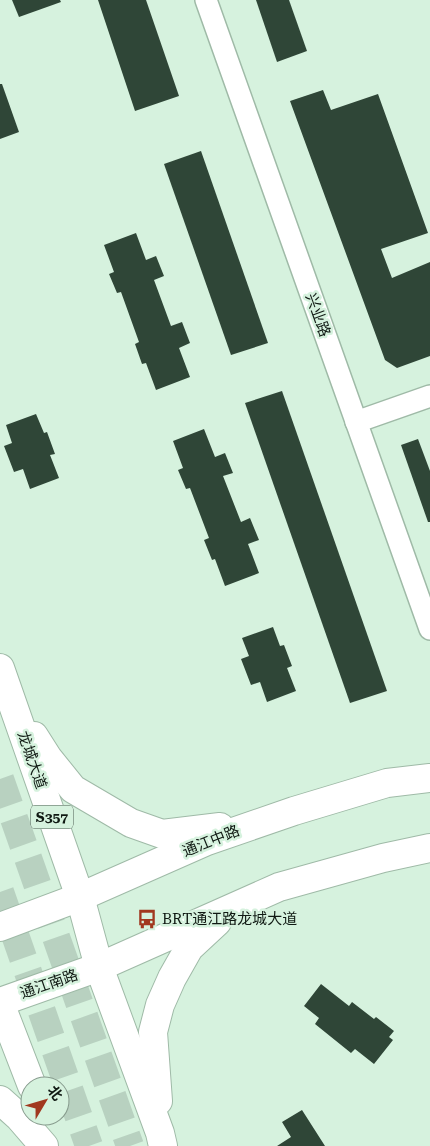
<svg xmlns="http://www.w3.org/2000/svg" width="430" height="1146" font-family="'Roboto Serif','Noto Sans SC',serif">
<rect width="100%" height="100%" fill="#d6f2de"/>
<!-- building -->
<g fill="#2f4637">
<path d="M12,0H60L61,2L19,17Z"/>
<path d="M98,0H146L179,96L135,111Z"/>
<path d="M256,0H289L307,51L277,62Z"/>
<path d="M0,84H2L19,132L0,139Z"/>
<path d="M323,90L331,110L378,94L428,233L381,249L392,278L430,262V356L397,368L385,360L290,101Z"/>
<path d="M201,151L268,343L231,355L164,164Z"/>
<path d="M136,233L146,260L156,256L164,276L154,280L171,326L182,322L190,343L179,348L190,377L156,390L146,363L142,364L135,344L139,342L121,292L117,293L109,274L114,272L104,245Z"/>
<path d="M282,391L387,691L350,703L245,403Z"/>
<path d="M36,414L44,433L47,432L55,454L50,455L59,478L30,489L23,469L14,472L4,446L12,443L6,425Z"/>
<path d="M204,429L215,457L225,453L233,473L223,476L241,522L250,518L259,540L248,544L259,573L225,586L215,559L212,560L204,540L209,538L190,488L186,489L178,470L183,468L173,441Z"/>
<path d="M418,439L430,471V522H428L401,445Z"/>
<path d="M273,627L280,646L284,645L292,666L287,668L296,691L267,702L260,682L251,685L241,659L249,656L242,638Z"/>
<path d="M321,984L349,1006L352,1002L374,1019L376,1017L394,1031L389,1037L393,1040L374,1064L355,1049L351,1053L315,1024L319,1018L304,1006Z"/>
<path d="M302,1110L325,1146H277L291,1137L282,1122Z"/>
</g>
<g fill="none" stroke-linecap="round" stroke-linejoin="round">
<!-- highway-tunnel -->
<g stroke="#b8d1c0" stroke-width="28" stroke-dasharray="28 14" stroke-linecap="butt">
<path d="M0,779L130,1146"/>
<path d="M0,892L89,1146"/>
</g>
<defs>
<g id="minor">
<path d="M206,0L430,629"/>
<path d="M356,422L430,396"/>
</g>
<g id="major">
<path d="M0,668L80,897L99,967L160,1133L163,1146"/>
<path d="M34,736L48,758L73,789L131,823L162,834L220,827"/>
<path d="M0,927L80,897L207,841L294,811L387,783L430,778"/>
<path d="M0,1002L99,967L279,887L383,858L430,848"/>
<path d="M0,1003L32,1086"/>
<path d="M0,1100L19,1117L44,1146"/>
<path d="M158,1101L153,1032L160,1005L172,978L189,948L217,922"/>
</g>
</defs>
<!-- minor casing -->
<use href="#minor" stroke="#9fbaa7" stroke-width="24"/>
<!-- major casing -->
<use href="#major" stroke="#9fbaa7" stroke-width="30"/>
<!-- minor -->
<use href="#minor" stroke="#fff" stroke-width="21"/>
<!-- major -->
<use href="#major" stroke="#fff" stroke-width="28"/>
</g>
<!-- icons -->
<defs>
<symbol id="bus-bare" viewBox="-9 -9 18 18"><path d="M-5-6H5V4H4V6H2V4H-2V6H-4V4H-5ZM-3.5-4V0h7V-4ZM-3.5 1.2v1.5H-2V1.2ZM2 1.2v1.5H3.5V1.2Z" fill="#a1381f" stroke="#d6f2de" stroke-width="2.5" paint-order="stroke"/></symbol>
</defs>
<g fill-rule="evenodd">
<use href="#bus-bare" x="133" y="905" width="28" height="28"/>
</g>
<g text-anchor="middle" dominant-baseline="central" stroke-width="5" stroke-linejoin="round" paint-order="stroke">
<!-- shield labels -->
<rect fill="#d6f2de" stroke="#4b5a50" stroke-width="1" x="31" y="805.5" width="42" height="23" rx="4"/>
<g font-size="14" font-weight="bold" fill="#101913">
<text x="52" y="817">S357</text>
</g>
<!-- street labels -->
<g font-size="15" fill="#101913" stroke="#d6f2de">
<text transform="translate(318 315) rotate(70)">兴业路</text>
<text transform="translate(32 760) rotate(71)">龙城大道</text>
<text transform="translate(211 841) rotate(-22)">通江中路</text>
<text transform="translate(49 984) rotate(-19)">通江南路</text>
</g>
<!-- poi labels -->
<g font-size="15" fill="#101913" stroke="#d6f2de" text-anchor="start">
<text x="162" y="919">BRT通江路龙城大道</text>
</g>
</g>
<!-- north arrow -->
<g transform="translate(45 1101) rotate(52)"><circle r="24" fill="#d6f2de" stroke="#879b8d"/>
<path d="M0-4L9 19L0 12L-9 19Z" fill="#a1381f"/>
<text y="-8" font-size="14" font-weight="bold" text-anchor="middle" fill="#101913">北</text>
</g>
</svg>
